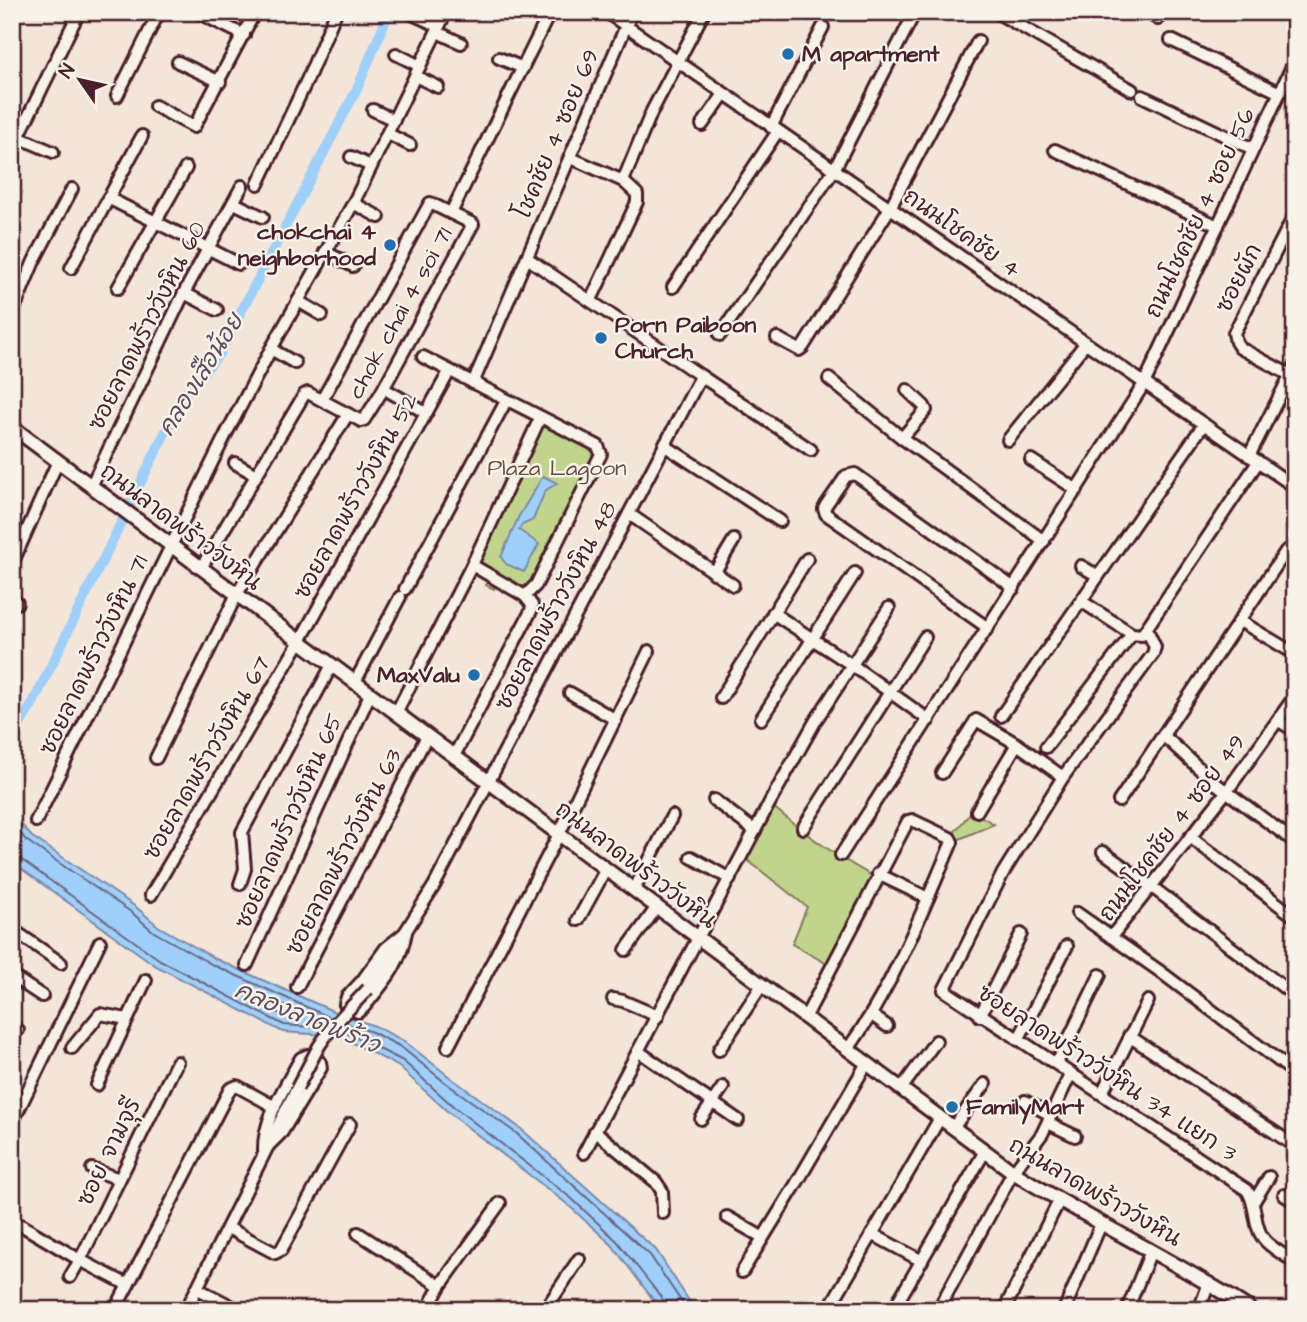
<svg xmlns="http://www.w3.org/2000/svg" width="1307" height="1322" font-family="'Architects Daughter','Playpen Sans Thai',sans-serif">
<rect width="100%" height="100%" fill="#f3e5d8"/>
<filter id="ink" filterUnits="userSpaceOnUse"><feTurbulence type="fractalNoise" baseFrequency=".0143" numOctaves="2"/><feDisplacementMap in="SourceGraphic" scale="14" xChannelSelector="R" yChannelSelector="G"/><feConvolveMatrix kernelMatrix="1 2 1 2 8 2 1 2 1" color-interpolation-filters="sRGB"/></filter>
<g filter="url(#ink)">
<!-- green -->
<g fill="#c0d58b" stroke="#857a5b" stroke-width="2">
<path d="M540,425H547L602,454L528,603L496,586L494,589L486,585L489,579L472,570Z"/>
<path d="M770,804C803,833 837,857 876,878L831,966L792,944L807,907L746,859Z"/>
<path d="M972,811L994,824L957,840L951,836Z"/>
</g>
<!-- water -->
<g fill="#9ed0fb" stroke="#7c89a8" stroke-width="2">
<path d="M543,476L557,483L545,491L533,520L522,525L519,530L539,544L524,572L506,564L501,557L519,516Z"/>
<path d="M12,813L31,836L136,907L158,926L216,959L260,979L342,1015L375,1026L404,1041L451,1078L520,1128L656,1250L695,1310H661L612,1245L567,1204L448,1112L398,1066L339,1036L283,1032L156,966L12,862Z"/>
</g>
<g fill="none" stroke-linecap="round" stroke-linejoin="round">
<!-- shore -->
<g stroke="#6c667e" stroke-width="2">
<path d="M12,824L27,841L131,912L154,932L213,965L331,1018"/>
<path d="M12,857L19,858L160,960L284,1025L323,1028"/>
<path d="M266,1000L295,1010L296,1015L287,1017L265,1006Z"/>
<path d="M345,1023L372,1032L401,1047L447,1084L516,1133L650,1255L687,1310"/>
<path d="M339,1029L403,1061L453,1106L571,1198L617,1241L657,1292L666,1304V1310"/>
</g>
<!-- canal -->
<path stroke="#9ed0fb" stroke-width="10" d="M12,737L33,703L183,396L219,354L357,89L389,12"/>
<defs>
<g id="minor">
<path d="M606,12L1295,487"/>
<path d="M996,12L1132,90"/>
<path d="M1147,12L1158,19"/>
<path d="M1285,12L1295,18"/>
<path d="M201,14L244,35"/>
<path d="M414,15L439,26"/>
<path d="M437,32L461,43"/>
<path d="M1171,40L1280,93"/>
<path d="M396,54L420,66"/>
<path d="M499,58L523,68"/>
<path d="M178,62L220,82"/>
<path d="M415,76L438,87"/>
<path d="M117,96L159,12"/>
<path d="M1142,96L1253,149"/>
<path d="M155,106L194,127L255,12"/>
<path d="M373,110L394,120"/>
<path d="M702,125L724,94"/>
<path d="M771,127L823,27"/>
<path d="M388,134L410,145"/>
<path d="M18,137L53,152"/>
<path d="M12,150L79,12"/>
<path d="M1055,150L1218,226"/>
<path d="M351,157L371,166"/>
<path d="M571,158L623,181L637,194V202L591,300"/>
<path d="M623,181L652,111L704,12"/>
<path d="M258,184L308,78L336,12"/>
<path d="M108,198L239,264"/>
<path d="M234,203L263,217"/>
<path d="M353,203L379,217"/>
<path d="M451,213L550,12"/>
<path d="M325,252L353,266"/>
<path d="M71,268L142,136"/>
<path d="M673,287L778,131"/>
<path d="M118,288L186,168"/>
<path d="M184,293L217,310"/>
<path d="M298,301L322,315"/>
<path d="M12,314L34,261L72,189"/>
<path d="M720,335L834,170L915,12"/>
<path d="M777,338L799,350L803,347L890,208L978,41"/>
<path d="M271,349L295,363"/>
<path d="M423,357L598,446L601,454L536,585L525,596"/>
<path d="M1290,375L1240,348L1236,342L1234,333L1295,214"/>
<path d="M701,376L811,450"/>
<path d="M829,379L902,438L1044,541"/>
<path d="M473,383L632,12"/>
<path d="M390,392L426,413"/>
<path d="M902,438L926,410L924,406L907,390"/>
<path d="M1008,440L1085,344"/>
<path d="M664,445L780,521"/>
<path d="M1249,456L1295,366"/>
<path d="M1031,460L1077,490"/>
<path d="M235,463L256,475"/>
<path d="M91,486L184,293L242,186"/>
<path d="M629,514L733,585"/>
<path d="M12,564L58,461"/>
<path d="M1081,566L1098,576"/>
<path d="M201,568L304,395L308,393L361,421L364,420L381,393L473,224L430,203L322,400"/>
<path d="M714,573L734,540"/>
<path d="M405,589L506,401"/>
<path d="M1081,601L1132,634L1142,635L1258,462"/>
<path d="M12,602L17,603"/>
<path d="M773,613L852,665L929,720"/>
<path d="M1240,621L1295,654"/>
<path d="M988,628L826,514L824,509L826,505L846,476L855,474L1014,588"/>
<path d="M1147,630L1155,647L1153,654L1063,777L1003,873L944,990L1247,1190C1257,1204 1253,1225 1263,1238C1270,1248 1285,1255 1295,1262"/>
<path d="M355,682L400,597"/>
<path d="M570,693L616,720"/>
<path d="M721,698L807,559"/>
<path d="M396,713L472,565L540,418"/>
<path d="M1001,716L1204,424"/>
<path d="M761,719L855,573"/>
<path d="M1279,721L1295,731"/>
<path d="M1164,736L1215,783L1295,842"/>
<path d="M1046,747L1132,634"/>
<path d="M454,756L531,611L532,605L525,596L472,565"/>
<path d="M156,758L237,594L348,414"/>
<path d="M942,773L976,720L1017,744L1063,777"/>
<path d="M714,800L755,831"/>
<path d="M1119,801L1286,551"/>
<path d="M977,811L1017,744"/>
<path d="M36,821L225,436L271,349L354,202L446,12"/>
<path d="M803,828L925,637"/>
<path d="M1190,837L1295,917"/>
<path d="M1103,852L1152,887L1295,996"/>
<path d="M841,855L1144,384L1295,60"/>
<path d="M691,857L730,879"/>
<path d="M878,874L928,898"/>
<path d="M240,884L245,869L242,832L332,665"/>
<path d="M634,890L672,816"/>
<path d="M151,895L300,641L449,372"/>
<path d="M1077,913L1158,970L1295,1073"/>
<path d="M578,920L606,869"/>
<path d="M12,929L61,963"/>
<path d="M406,932C400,966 385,981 364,1007L358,1012L345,1004L347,997L362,981L386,948Z"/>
<path d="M1111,937L1227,791L1295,696"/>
<path d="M626,950L657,907"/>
<path d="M247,965L370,694"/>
<path d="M12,976L42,996"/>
<path d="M297,987L427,736"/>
<path d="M368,989L389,958L434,886L701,376L527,258"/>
<path d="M613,999L623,1001L658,1016"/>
<path d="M873,1016L887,1026"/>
<path d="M980,1016L1021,934"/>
<path d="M805,1018L908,821L912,820L950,838L952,842C922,912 893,987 848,1049"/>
<path d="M12,1026L18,1030"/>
<path d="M1129,1036L1295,1146"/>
<path d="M1018,1040L1067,946"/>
<path d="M448,1047L559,834L649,651"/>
<path d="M72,1048L100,1014L127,1019"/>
<path d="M719,1050L762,985"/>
<path d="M638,1051L738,1120"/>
<path d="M308,1055L320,1062L321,1068L282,1132L264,1150C263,1119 286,1085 301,1058Z"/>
<path d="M1057,1063L1100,975"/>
<path d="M97,1085L146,980"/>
<path d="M901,1089L936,1041"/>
<path d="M1102,1093L1148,1001"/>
<path d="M1025,1101L1051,1115"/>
<path d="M701,1119L723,1087"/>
<path d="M12,1123L100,942"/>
<path d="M1048,1123L1075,1136"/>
<path d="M953,1128L985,1084"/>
<path d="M595,1131L656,1182L662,1191L663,1213"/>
<path d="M584,1153L770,802L816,720L889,608"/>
<path d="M92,1169L119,1179"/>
<path d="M1284,1195L1295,1202"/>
<path d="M1253,1203L1269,1177"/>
<path d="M727,1217L762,1237"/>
<path d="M21,1225L80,1260L70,1277"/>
<path d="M228,1228L275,1253L281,1250L350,1124"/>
<path d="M358,1233L440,1286"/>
<path d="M872,1234L922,1261"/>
<path d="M742,1272L795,1186L867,1063"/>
<path d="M128,1285L80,1260L177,1062"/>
<path d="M198,1289L239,1310"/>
<path d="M1065,1308L1101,1224"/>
<path d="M115,1310L230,1089L237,1086L275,1107"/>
<path d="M186,1310L297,1088"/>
<path d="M427,1310L440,1286L500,1203"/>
<path d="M545,1310L579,1259"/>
<path d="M828,1310L940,1118"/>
<path d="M893,1310L985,1151"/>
<path d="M938,1310L1013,1172L1042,1134L1071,1073"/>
<path d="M1004,1310L1059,1201"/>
<path d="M1127,1310L1151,1251"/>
<path d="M1199,1310L1209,1283"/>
</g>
<path id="major" d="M12,427L1013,1172C1091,1221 1174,1260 1251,1310"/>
</defs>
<!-- minor casing -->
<use href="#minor" stroke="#4a1f2b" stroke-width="16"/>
<!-- major casing -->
<use href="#major" stroke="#4a1f2b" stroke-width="18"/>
<!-- minor -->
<use href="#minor" stroke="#f7f3e8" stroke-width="10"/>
<!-- major -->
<use href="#major" stroke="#f7f3e8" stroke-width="12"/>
<defs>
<path id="minor-bridge" d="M297,1088L319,1046L332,1027L368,989"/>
</defs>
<!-- minor-bridge casing -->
<use href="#minor-bridge" stroke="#4a1f2b" stroke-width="16" stroke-linecap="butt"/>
<!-- minor-bridge -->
<use href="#minor-bridge" stroke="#f7f3e8" stroke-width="10"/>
</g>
</g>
<!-- markers -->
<g fill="#1f6fb2" stroke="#f7f3e8" stroke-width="2.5">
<circle cx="788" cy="54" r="7"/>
<circle cx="390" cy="245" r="7"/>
<circle cx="601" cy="338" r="7"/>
<circle cx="474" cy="675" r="7"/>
<circle cx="952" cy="1107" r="7"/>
</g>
<g text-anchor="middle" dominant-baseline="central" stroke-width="5" stroke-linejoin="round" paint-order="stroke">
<!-- poi labels -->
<g font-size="23" font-weight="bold" fill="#4a1f2b" stroke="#f7f3e8" text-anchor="start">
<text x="802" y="54">M apartment</text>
<text x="376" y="232" text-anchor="end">chokchai 4<tspan x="376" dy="26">neighborhood</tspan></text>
<text x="615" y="325">Porn Paiboon<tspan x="615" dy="26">Church</tspan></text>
<text x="460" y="675" text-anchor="end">MaxValu</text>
<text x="966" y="1107">FamilyMart</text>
</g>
<!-- street labels -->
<g font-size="23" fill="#4a1f2b" stroke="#f7f3e8">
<text transform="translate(557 134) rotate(-67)">โชคชัย 4 ซอย 69</text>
<text transform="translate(1200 213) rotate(-65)">ถนนโชคชัย 4 ซอย 56</text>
<text transform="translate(962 233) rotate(35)">ถนนโชคชัย 4</text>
<text transform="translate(1239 278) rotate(-63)">ซอยผัก</text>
<text transform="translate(400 313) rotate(-61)">chok chai 4 soi 71</text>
<text transform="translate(147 326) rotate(-63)">ซอยลาดพร้าววังหิน 60</text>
<text transform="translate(356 496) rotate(-61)">ซอยลาดพร้าววังหิน 52</text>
<text transform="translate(181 527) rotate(37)">ถนนลาดพร้าววังหิน</text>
<text transform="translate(556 606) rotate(-62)">ซอยลาดพร้าววังหิน 48</text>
<text transform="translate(94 655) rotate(-64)">ซอยลาดพร้าววังหิน 71</text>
<text transform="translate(207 758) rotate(-60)">ซอยลาดพร้าววังหิน 67</text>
<text transform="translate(289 821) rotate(-66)">ซอยลาดพร้าววังหิน 65</text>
<text transform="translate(1172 828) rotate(-53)">ถนนโชคชัย 4 ซอย 49</text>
<text transform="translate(344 852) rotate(-63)">ซอยลาดพร้าววังหิน 63</text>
<text transform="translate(636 865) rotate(37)">ถนนลาดพร้าววังหิน</text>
<text transform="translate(1107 1073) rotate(33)">ซอยลาดพร้าววังหิน 34 แยก 3</text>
<text transform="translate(109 1152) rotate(-64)">ซอย จามจุรี</text>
<text transform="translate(1095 1192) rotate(30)">ถนนลาดพร้าววังหิน</text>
</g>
<!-- park labels -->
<g font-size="23" fill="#684c43" stroke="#f7f3e8">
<text x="557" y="468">Plaza Lagoon</text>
</g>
<!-- water labels -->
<g font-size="24" font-style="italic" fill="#5f4b5f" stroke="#f7f3e8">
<text transform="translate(201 375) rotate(-58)">คลองเสือน้อย</text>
<text transform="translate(307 1018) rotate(22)">คลองลาดพร้าว</text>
</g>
</g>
<!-- margin -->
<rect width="1307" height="1322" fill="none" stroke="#f7f3e8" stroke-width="42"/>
<rect x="21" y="21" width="1265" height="1280" fill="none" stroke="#4a1f2b" stroke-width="2.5" filter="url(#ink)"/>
<!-- north arrow -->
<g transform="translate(80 80) rotate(304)" stroke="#f7f3e8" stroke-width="5" paint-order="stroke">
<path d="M0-5L12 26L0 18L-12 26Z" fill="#4a1f2b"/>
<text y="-10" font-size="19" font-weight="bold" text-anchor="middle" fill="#4a1f2b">N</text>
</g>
</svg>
